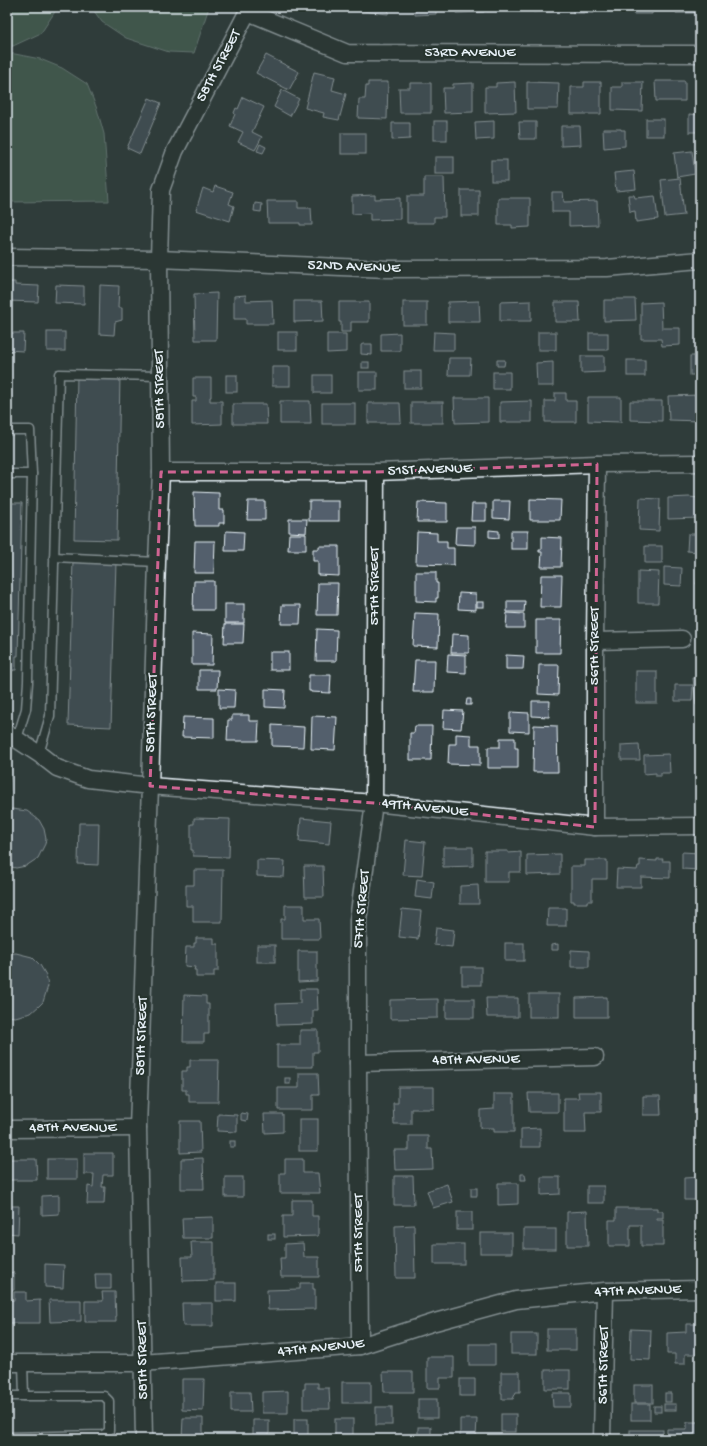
<svg xmlns="http://www.w3.org/2000/svg" width="707" height="1446" font-family="'Gochi Hand',sans-serif">
<rect width="100%" height="100%" fill="#2f3c3a"/>
<filter id="ink" filterUnits="userSpaceOnUse"><feTurbulence type="fractalNoise" baseFrequency=".025" numOctaves="2"/><feDisplacementMap in="SourceGraphic" scale="8" xChannelSelector="R" yChannelSelector="G"/><feConvolveMatrix kernelMatrix="1 2 1 2 8 2 1 2 1" color-interpolation-filters="sRGB"/></filter>
<g filter="url(#ink)">
<!-- green -->
<g fill="#547560" stroke="#9eb3ac">
<path d="M7,7H58L41,33L13,46L7,47Z"/>
<path d="M91,7H209L194,53L169,52L126,38L102,22Z"/>
<path d="M7,54H15L40,59L62,68L87,84L97,109L104,134L109,201L7,202Z"/>
</g>
<!-- building -->
<g fill="#525f6c" stroke="#e8f1f8">
<path d="M354,7H389L388,14L353,10Z"/>
<path d="M415,7H436V14L415,15Z"/>
<path d="M456,7H484V12L456,13Z"/>
<path d="M487,7H520V10L487,11Z"/>
<path d="M533,7H568V10L533,12Z"/>
<path d="M573,7H609H594V13H573Z"/>
<path d="M620,7H652V14H633V11H620Z"/>
<path d="M662,7H694V13H676V11H662Z"/>
<path d="M266,55L299,72L289,90L256,73Z"/>
<path d="M314,72L335,77L332,90L346,94L339,120L323,117L324,113L305,108Z"/>
<rect x="699" y="80" width="1" height="21"/>
<path d="M655,81H685V101H656Z"/>
<path d="M368,82H388L387,119L358,118L359,99H365L366,86H368Z"/>
<path d="M515,82L516,112L485,113V87H496V83Z"/>
<path d="M527,82L559,83L558,109H527Z"/>
<path d="M584,82H601V114H571V87H584Z"/>
<path d="M622,82H643L642,111L612,110V87H622Z"/>
<path d="M410,83H431V113H400L399,88H410Z"/>
<path d="M473,83V112L444,113L443,88H453V84Z"/>
<path d="M282,90L299,99L290,116L274,107Z"/>
<path d="M243,97L264,107L252,132L262,137L255,150L238,142L243,132L230,126L235,114L234,113L236,108L238,109Z"/>
<path d="M149,98L161,103L140,154L127,148Z"/>
<path d="M689,114L700,115V132H689Z"/>
<rect x="646" y="119" width="18" height="17"/>
<rect x="434" y="121" width="13" height="19"/>
<path d="M494,121V139L476,140L475,122Z"/>
<path d="M519,122H536V139H520Z"/>
<path d="M392,123H410V139L392,140Z"/>
<path d="M561,126H580L581,145L561,146Z"/>
<path d="M603,129H621V130H625V146L604,148Z"/>
<rect x="341" y="133" width="25" height="21"/>
<path d="M260,144L266,147L263,153L257,151Z"/>
<path d="M692,151L695,174L677,177L674,153Z"/>
<rect x="435" y="157" width="19" height="17"/>
<rect x="491" y="160" width="16" height="21"/>
<path d="M634,171L636,189L616,191L614,173Z"/>
<path d="M424,177H444L445,217H434V223H407V196H424Z"/>
<path d="M680,178L684,215L665,217L661,180Z"/>
<path d="M215,186L233,192L229,204L234,206L230,221L196,210L203,188L213,192Z"/>
<rect x="461" y="190" width="18" height="26"/>
<path d="M552,192H563L564,202L597,201L598,225L569,226V212H552Z"/>
<path d="M375,195V199L400,198V219L370,220V213L352,214V196Z"/>
<path d="M628,195H634L635,198L655,196L658,219L636,222L635,211L630,212Z"/>
<path d="M498,198H530V227L512,228V225H498Z"/>
<path d="M267,201H298V208H311L312,225H300V223H268Z"/>
<path d="M255,203L262,204L261,212L254,211Z"/>
<path d="M7,282H15V285L39,286L38,302L7,301Z"/>
<path d="M56,285L84,286V304L55,303Z"/>
<path d="M100,285L119,286L118,308H122V320L115,322L114,335L99,334Z"/>
<path d="M217,293L216,340H195L194,294Z"/>
<path d="M246,295V301L272,300L273,324H246V319H234V296Z"/>
<path d="M613,299H635L636,320L604,321V300H613Z"/>
<path d="M294,301H322L323,321L294,322Z"/>
<path d="M479,301L480,322H448V302Z"/>
<path d="M531,301V321H500V302Z"/>
<path d="M339,302H369V322H351V332H341V322H339Z"/>
<rect x="403" y="302" width="24" height="23"/>
<path d="M555,302H579L580,322H555Z"/>
<path d="M661,302L662,328H680V345L662,346L661,339H641V303Z"/>
<rect x="47" y="332" width="18" height="19"/>
<rect x="278" y="332" width="19" height="18"/>
<path d="M434,332L454,333V350H433Z"/>
<rect x="538" y="332" width="18" height="18"/>
<path d="M7,333H24L23,351L7,350Z"/>
<path d="M400,333V351H381V334Z"/>
<rect x="589" y="333" width="19" height="17"/>
<path d="M327,334H346V352L327,353Z"/>
<path d="M363,344H372V355L361,354V345Z"/>
<path d="M581,356H604V372L581,373Z"/>
<rect x="690" y="356" width="10" height="19"/>
<path d="M449,358H471L470,375H448Z"/>
<path d="M497,360H505L504,366H497Z"/>
<rect x="627" y="360" width="18" height="16"/>
<rect x="362" y="362" width="7" height="6"/>
<path d="M553,362V386H537L536,363Z"/>
<rect x="272" y="367" width="18" height="19"/>
<rect x="404" y="371" width="17" height="17"/>
<rect x="359" y="372" width="18" height="18"/>
<rect x="493" y="372" width="17" height="17"/>
<path d="M77,374L120,375L117,540L74,539Z"/>
<rect x="226" y="375" width="11" height="17"/>
<rect x="314" y="375" width="17" height="18"/>
<path d="M193,378H211V397H210V401H222V424L192,425V401H196V397H193Z"/>
<path d="M555,393H566V401H576V422H545V401H555Z"/>
<path d="M700,395V421L669,420L668,396Z"/>
<path d="M588,397H621V422L588,421Z"/>
<path d="M454,398H488V422L455,423Z"/>
<path d="M280,401H310L311,424H280Z"/>
<path d="M532,401V422H500V402Z"/>
<path d="M630,401H662V421L630,420Z"/>
<rect x="411" y="402" width="32" height="21"/>
<rect x="322" y="403" width="33" height="21"/>
<path d="M368,403H400L401,423H368Z"/>
<path d="M233,404H266L267,424H233Z"/>
<path d="M194,492L219,493V510H224V523H219V526H195Z"/>
<path d="M689,497L699,498L700,518L668,519V498Z"/>
<path d="M640,498L660,499L659,531L639,530Z"/>
<path d="M530,499L561,500L560,520H530Z"/>
<path d="M248,501H265V520H247Z"/>
<rect x="309" y="501" width="30" height="20"/>
<path d="M493,501H510L509,519L493,518Z"/>
<path d="M418,502L447,503V522H417Z"/>
<path d="M7,503H22L18,656H16V670H13V671H7Z"/>
<path d="M472,504H486V521H471Z"/>
<path d="M289,519H307L306,533L289,532Z"/>
<path d="M456,527H475V545L455,544Z"/>
<path d="M489,530L499,531V538L489,537Z"/>
<path d="M226,531L244,532L243,551H225Z"/>
<rect x="511" y="531" width="17" height="18"/>
<path d="M417,532L437,533V541H447V548H454V565L416,564Z"/>
<path d="M289,534H306V550H288Z"/>
<path d="M688,534H700V552L687,551Z"/>
<path d="M542,537L562,538L561,567H541L542,552H539V549H542Z"/>
<path d="M195,541H215L214,573H194Z"/>
<path d="M319,546H339V576L318,575V561H313V549H319Z"/>
<rect x="645" y="546" width="17" height="17"/>
<path d="M73,561L116,562L111,727L68,725Z"/>
<path d="M664,567L682,568L681,586L664,585Z"/>
<path d="M700,567V585L696,584Z"/>
<path d="M638,571L659,572L658,603H638Z"/>
<path d="M416,572H436V583H438V598H436V602L416,601Z"/>
<path d="M541,575H562L561,607H540Z"/>
<path d="M194,581H214V610H193Z"/>
<path d="M318,583H338L337,615H317Z"/>
<path d="M459,593L476,594V610L458,609Z"/>
<path d="M507,601H525L524,612H507Z"/>
<rect x="477" y="602" width="7" height="5"/>
<rect x="225" y="604" width="19" height="19"/>
<path d="M282,605H301L300,624H281Z"/>
<path d="M415,613L439,614L438,647L413,646Z"/>
<path d="M507,613L524,614V628H506Z"/>
<path d="M536,620H561L560,653H536Z"/>
<path d="M225,624H244L243,643H224Z"/>
<path d="M317,629L337,630L336,661H316Z"/>
<path d="M192,633L213,634L212,665H192Z"/>
<path d="M452,634L469,635V653H451Z"/>
<rect x="270" y="652" width="19" height="18"/>
<path d="M448,654L466,655V673L447,672Z"/>
<path d="M506,655L524,656L523,669H506Z"/>
<path d="M415,660H435L434,692H413Z"/>
<path d="M539,665H559L558,695L538,694Z"/>
<path d="M199,670H218L217,689H199Z"/>
<rect x="636" y="671" width="21" height="32"/>
<path d="M309,675H331L330,693L311,692V691H309Z"/>
<path d="M693,678H700V705H696Z"/>
<path d="M675,685H693L692,701H675Z"/>
<path d="M219,689L235,690L234,708H219Z"/>
<path d="M265,689L285,690L284,708L265,707Z"/>
<path d="M467,699H471V705H466Z"/>
<path d="M532,701H550L549,717L532,716Z"/>
<path d="M444,710L463,711L461,729L443,728Z"/>
<path d="M510,712L529,713V732L510,731Z"/>
<path d="M232,715H249V721H259L258,741H227L228,720H232Z"/>
<path d="M312,716L337,717L335,750L311,749Z"/>
<path d="M183,717L214,718V738L182,737Z"/>
<path d="M272,725L304,727L303,747L272,746Z"/>
<path d="M534,725L557,726L558,772H533Z"/>
<path d="M415,726H432L431,760H410V733H414Z"/>
<path d="M456,734L471,735V745H480V765L448,764L449,744H456Z"/>
<path d="M500,738H515V748H518V768H488V747H500Z"/>
<path d="M639,744L640,760H621V745Z"/>
<path d="M669,754L670,773H661V776H656V773L644,774V755Z"/>
<path d="M697,756H700V780H696Z"/>
<path d="M7,759H11L9,791H7Z"/>
<path d="M12,809L27,811L39,820L44,829L46,839L45,844L38,858L26,866L16,868L7,866V811Z"/>
<path d="M194,818L230,819L229,857L193,856V850H191V824H194Z"/>
<path d="M301,818L331,821L329,844L299,841Z"/>
<path d="M79,823H99L98,865L78,864Z"/>
<path d="M406,840L425,842L422,876L403,875Z"/>
<path d="M443,847H473V866L443,867Z"/>
<path d="M485,851H508V853L521,852V872H509V882H485Z"/>
<path d="M682,852L700,853V870L682,869Z"/>
<path d="M560,854V874L527,875V855Z"/>
<path d="M657,859H663L662,861H670V878L641,877V887H616L617,869L637,870L638,866H640V860L657,861Z"/>
<path d="M257,860L285,861L284,877L257,876Z"/>
<path d="M585,860H607V879H592V901H587V903H574V901H571V866H585Z"/>
<path d="M304,866H323L324,897H305Z"/>
<path d="M194,870H223L222,922H193V906H186V885H194Z"/>
<path d="M417,879L434,882L432,899L415,897Z"/>
<path d="M478,885L479,904H460V886Z"/>
<path d="M285,905H304V919H319L320,939H281V919H285Z"/>
<path d="M548,908H566V926H547Z"/>
<path d="M402,909L421,911L418,939L399,937Z"/>
<path d="M436,928L454,930L452,947L434,945Z"/>
<path d="M196,938H214V944H218V971H214V977H196V970H194L195,967L185,966L186,947H194V943H196Z"/>
<rect x="505" y="943" width="19" height="18"/>
<path d="M558,944V950H551V945Z"/>
<rect x="257" y="945" width="18" height="17"/>
<path d="M571,950L589,951V967H571Z"/>
<path d="M298,951H317V981L298,982Z"/>
<path d="M16,953L32,957L40,965L46,975L48,986L43,1002L39,1006L31,1013L15,1017L7,1016V954Z"/>
<rect x="462" y="967" width="19" height="18"/>
<path d="M300,989H317L318,1010H313V1024L277,1025L276,1004L300,1003Z"/>
<rect x="529" y="994" width="30" height="23"/>
<path d="M184,995L206,996V1004H209V1034H204V1042H183Z"/>
<path d="M607,997V1017H576V998Z"/>
<path d="M486,998H518V1017H487Z"/>
<path d="M438,999V1018L390,1019V1000Z"/>
<rect x="446" y="999" width="28" height="19"/>
<path d="M300,1030H318V1052H313V1067H277V1045H300Z"/>
<path d="M190,1060H219L218,1102H189V1094H186V1090H182V1071H187V1067H190Z"/>
<path d="M299,1073H318L319,1095H313V1110H278V1088H299Z"/>
<rect x="285" y="1078" width="5" height="6"/>
<path d="M398,1087H434V1109H411V1124H394L393,1103H398Z"/>
<path d="M578,1092H601V1112H585L586,1133H564V1098H579Z"/>
<path d="M528,1093H558V1112H529Z"/>
<path d="M494,1094H514V1132H494V1128H480V1110L494,1109Z"/>
<path d="M643,1096H660L661,1115H643Z"/>
<path d="M241,1113L248,1114L247,1121L241,1120Z"/>
<path d="M218,1114L237,1115V1132L217,1131Z"/>
<path d="M264,1114H283V1132L265,1133Z"/>
<rect x="299" y="1119" width="19" height="32"/>
<path d="M180,1121H200L201,1152L180,1153Z"/>
<path d="M540,1128V1147H521V1129Z"/>
<path d="M409,1136H428V1149H432L433,1169L395,1170L394,1150H409Z"/>
<rect x="230" y="1141" width="5" height="6"/>
<path d="M84,1153H113V1175H103L102,1187H105L104,1204H87L88,1186L93,1187L94,1174H84Z"/>
<path d="M203,1158L204,1189H181V1159Z"/>
<path d="M7,1159H36L37,1180H7Z"/>
<rect x="47" y="1159" width="30" height="20"/>
<path d="M285,1159H303V1173H318L320,1193H280V1173H285Z"/>
<path d="M521,1174H525L526,1180H521Z"/>
<path d="M394,1176H413L414,1205H394Z"/>
<rect x="225" y="1177" width="18" height="20"/>
<path d="M541,1177H560V1194L541,1195Z"/>
<path d="M700,1177V1200H684V1178Z"/>
<path d="M498,1183H518V1204L498,1205Z"/>
<path d="M447,1184L453,1202L433,1208L427,1191Z"/>
<rect x="587" y="1186" width="17" height="17"/>
<rect x="471" y="1188" width="6" height="8"/>
<path d="M59,1195V1214L42,1215V1196Z"/>
<path d="M292,1200H312V1216H318V1236L283,1237V1216H292Z"/>
<path d="M7,1206H19L18,1234L7,1233Z"/>
<path d="M616,1208H657V1211H663V1218H657V1220H663V1246H641V1225H630V1246H609V1220H616Z"/>
<path d="M587,1211L588,1246H567V1212Z"/>
<rect x="457" y="1212" width="15" height="18"/>
<path d="M213,1217V1238H183L182,1218Z"/>
<path d="M414,1225L415,1278H396L395,1226Z"/>
<rect x="524" y="1229" width="32" height="20"/>
<rect x="480" y="1233" width="32" height="20"/>
<rect x="268" y="1234" width="7" height="5"/>
<path d="M191,1242H214V1280L183,1281L182,1257H192Z"/>
<path d="M303,1243L304,1257H319V1277H281L280,1258H285V1244Z"/>
<rect x="434" y="1244" width="30" height="20"/>
<path d="M45,1264L64,1265L63,1288L45,1287Z"/>
<path d="M14,1272V1290H7V1273Z"/>
<path d="M95,1274H111V1289H96Z"/>
<rect x="216" y="1283" width="20" height="18"/>
<path d="M300,1283H313V1289H315V1309L268,1310L267,1290L300,1289Z"/>
<path d="M14,1292H26V1301L40,1300V1323H7V1301L14,1300Z"/>
<path d="M102,1292H115L116,1322H85V1301H103Z"/>
<path d="M49,1300H81V1321L50,1322Z"/>
<path d="M182,1303H213V1326H183Z"/>
<path d="M686,1324H697V1354H685V1364H675V1354H667V1333L686,1332Z"/>
<rect x="547" y="1329" width="29" height="21"/>
<path d="M631,1329L651,1330L650,1360L630,1359Z"/>
<rect x="511" y="1334" width="26" height="20"/>
<rect x="469" y="1344" width="26" height="21"/>
<path d="M427,1357H454V1378H440V1388H427Z"/>
<rect x="545" y="1370" width="25" height="19"/>
<path d="M383,1372H413V1392H384Z"/>
<path d="M501,1372H520V1392H516L513,1399H502V1393H501Z"/>
<path d="M182,1379H204L203,1411L182,1410Z"/>
<rect x="460" y="1379" width="15" height="17"/>
<rect x="342" y="1382" width="29" height="21"/>
<path d="M305,1383H318V1388H329L330,1409H303V1389H305Z"/>
<rect x="634" y="1385" width="19" height="18"/>
<path d="M288,1391V1413H262V1392Z"/>
<path d="M231,1392H250L251,1412H231Z"/>
<path d="M552,1393H571V1407H553Z"/>
<rect x="665" y="1393" width="6" height="9"/>
<rect x="418" y="1399" width="19" height="19"/>
<rect x="631" y="1404" width="19" height="16"/>
<rect x="664" y="1404" width="12" height="6"/>
<rect x="654" y="1406" width="7" height="6"/>
<rect x="376" y="1407" width="16" height="18"/>
<rect x="501" y="1414" width="15" height="18"/>
<path d="M183,1418H203V1439H182Z"/>
<rect x="294" y="1419" width="14" height="18"/>
<rect x="335" y="1419" width="18" height="18"/>
<path d="M460,1419H477L476,1437H460Z"/>
<rect x="253" y="1420" width="16" height="18"/>
<path d="M687,1422H700V1439H667V1429H687Z"/>
<rect x="418" y="1427" width="13" height="12"/>
<rect x="630" y="1430" width="33" height="9"/>
<rect x="216" y="1438" width="18" height="1"/>
<rect x="547" y="1438" width="29" height="1"/>
</g>
<g fill="none" stroke-linecap="round" stroke-linejoin="round">
<defs>
<g id="lane">
<path d="M7,430H30L32,474"/>
<path d="M7,474H32L28,682L26,709L17,739"/>
<path d="M54,557L157,562"/>
<path d="M39,754L50,716L59,374L160,376"/>
<path d="M23,1363L24,1396"/>
<path d="M7,1396H104L109,1401V1431L103,1435L7,1437"/>
</g>
<g id="street">
<path d="M248,12L347,53L700,54"/>
<path d="M7,257L159,259L387,269L607,268L700,260"/>
<path d="M161,472H376L597,464L700,463"/>
<path d="M595,641L682,639"/>
<path d="M7,733L39,754L57,768L88,779L150,786L374,803L595,827L700,826"/>
<path d="M595,827V641L597,464"/>
<path d="M358,1063L595,1057"/>
<path d="M7,1129L138,1128"/>
<path d="M360,1346L358,1063V920L374,803L376,472"/>
<path d="M7,1363H142L360,1346L435,1322L516,1300L605,1291L700,1289"/>
<path d="M144,1439L138,1128L150,786L157,562L161,472L159,259L161,190L175,151L250,7"/>
<path d="M602,1439L605,1291"/>
</g>
</defs>
<!-- lane casing -->
<use href="#lane" stroke="#e8f1f8" stroke-width="11"/>
<!-- street casing -->
<use href="#street" stroke="#e8f1f8" stroke-width="19"/>
<!-- lane -->
<use href="#lane" stroke="#26332d" stroke-width="8"/>
<!-- street -->
<use href="#street" stroke="#26332d" stroke-width="16"/>
</g>
</g>
<!-- marked area -->
<path d="M0 0H707V1446H0ZM597,464L595,827L374,803L150,786L161,472H376Z" fill="#2f3c3a" fill-opacity=".55" fill-rule="evenodd"/>
<path fill="none" stroke="#cf6492" stroke-width="3" stroke-dasharray="8 5" stroke-linejoin="round" d="M597,464L595,827L374,803L150,786L161,472H376Z"/>
<g text-anchor="middle" dominant-baseline="central" stroke-width="4" stroke-linejoin="round" paint-order="stroke">
<!-- street labels -->
<g font-size="15" fill="#e8f1f8" stroke="#26332d">
<text x="470" y="53">53RD AVENUE</text>
<text transform="translate(219 66) rotate(-62)">58TH STREET</text>
<text transform="translate(354 267) rotate(2)">52ND AVENUE</text>
<text transform="translate(160 389) rotate(-91)">58TH STREET</text>
<text transform="translate(430 470) rotate(-2)">51ST AVENUE</text>
<text transform="translate(375 586) rotate(-90)">57TH STREET</text>
<text transform="translate(595 646) rotate(-90)">56TH STREET</text>
<text transform="translate(152 713) rotate(-88)">58TH STREET</text>
<text transform="translate(425 808) rotate(6)">49TH AVENUE</text>
<text transform="translate(362 909) rotate(-85)">57TH STREET</text>
<text transform="translate(142 1036) rotate(-88)">58TH STREET</text>
<text transform="translate(476 1060) rotate(-1)">48TH AVENUE</text>
<text x="73" y="1128">48TH AVENUE</text>
<text transform="translate(359 1233) rotate(-90)">57TH STREET</text>
<text transform="translate(638 1291) rotate(-2)">47TH AVENUE</text>
<text transform="translate(321 1348) rotate(-6)">47TH AVENUE</text>
<text transform="translate(143 1360) rotate(-91)">58TH STREET</text>
<text transform="translate(604 1365) rotate(-89)">56TH STREET</text>
</g>
</g>
<!-- margin -->
<rect width="707" height="1446" fill="none" stroke="#26332d" stroke-width="24"/>
<rect x="12" y="12" width="683" height="1422" fill="none" stroke="#e8f1f8" stroke-width="1.5" filter="url(#ink)"/>
</svg>
